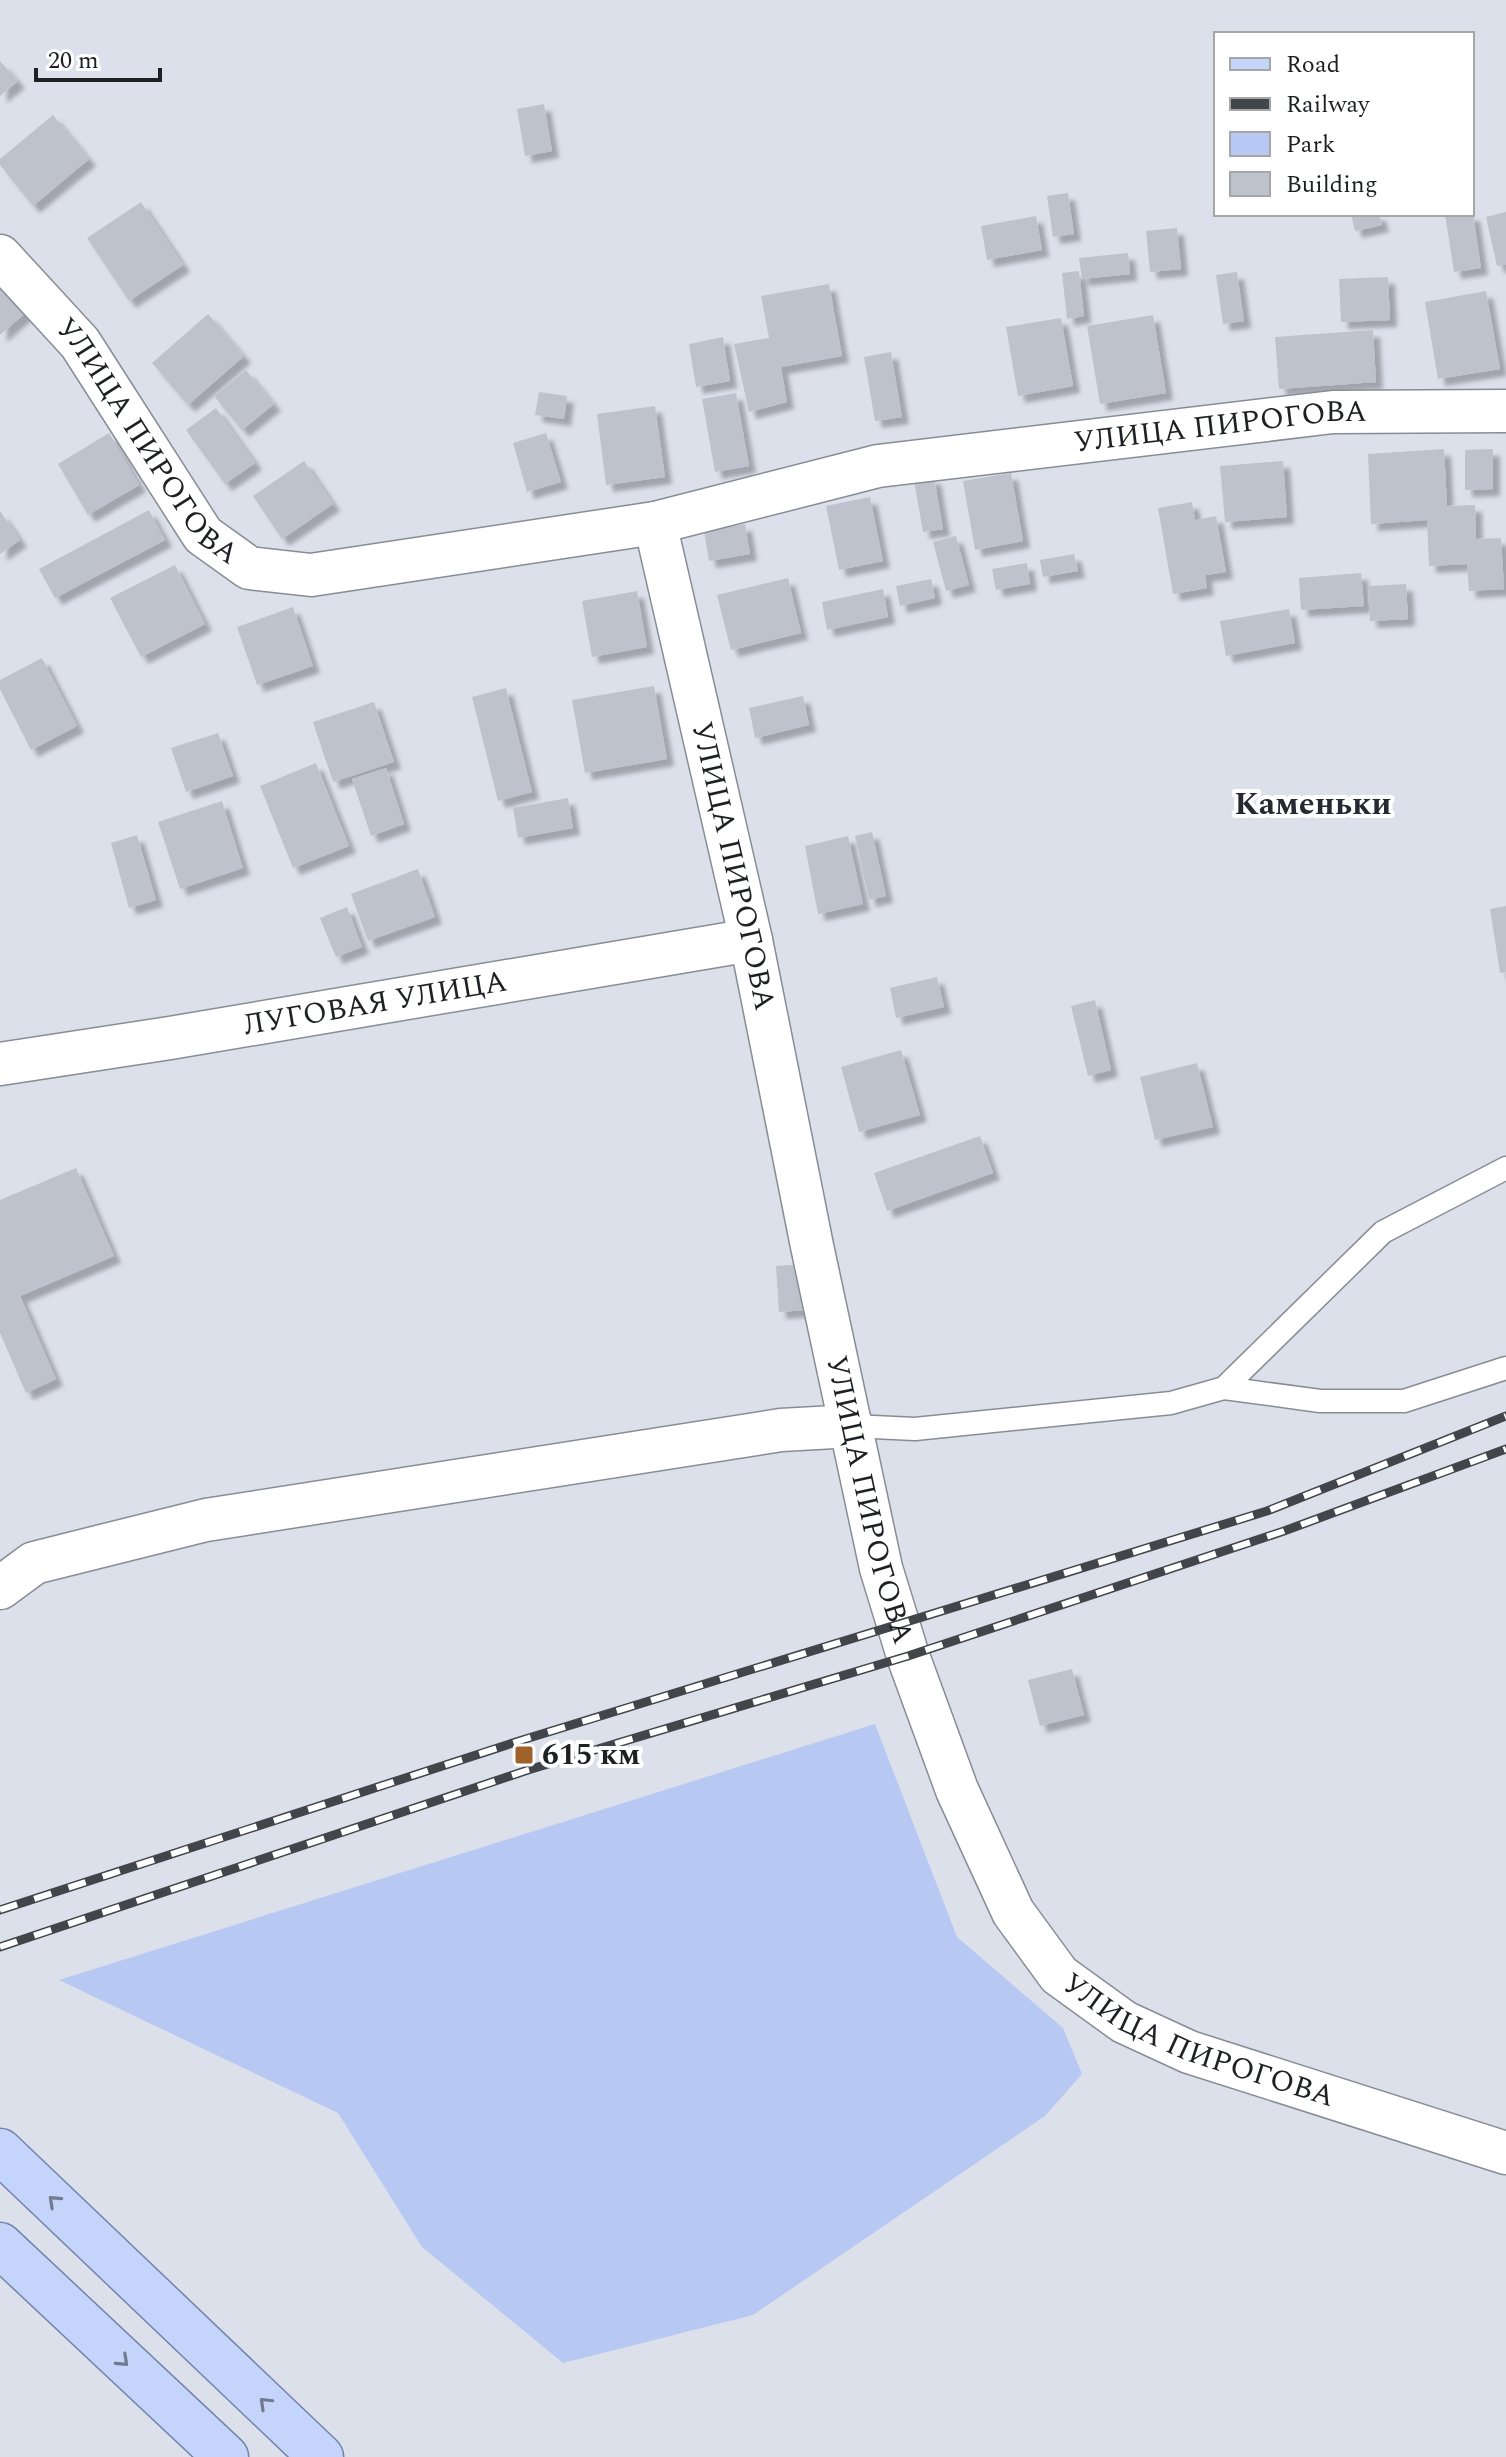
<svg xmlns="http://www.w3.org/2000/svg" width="1506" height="2457" font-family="Spectral,serif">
<defs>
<filter id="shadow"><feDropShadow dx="7" dy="7" stdDeviation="2" flood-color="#0004"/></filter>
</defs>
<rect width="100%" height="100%" fill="#dce0eb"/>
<!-- green -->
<path fill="#b7c8f2" d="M875,1724L957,1937L1063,2028L1082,2074L1045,2116L753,2315L563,2363L422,2247L338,2113L59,1980Z"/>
<!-- building -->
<g fill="#bec2cc" filter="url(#shadow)">
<path d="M0,61L18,81L0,96Z"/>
<path d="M544,104L552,151L525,156L517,109Z"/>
<path d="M53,115L89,159L33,206L0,165V159Z"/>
<path d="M1068,193L1074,234L1053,237L1047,196Z"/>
<path d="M141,202L183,265L129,301L87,238Z"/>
<path d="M1506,212V264L1497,266L1486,217Z"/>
<path d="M1351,214H1379L1382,225L1355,231Z"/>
<path d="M1445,214H1473L1481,268L1454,272Z"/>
<path d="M1036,216L1042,250L987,260L981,226Z"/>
<path d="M1177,228L1181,269L1150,272L1146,231Z"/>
<path d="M1128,253L1130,274L1082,279L1079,258Z"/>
<path d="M1079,271L1084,316L1067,319L1062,273Z"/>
<path d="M1237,272L1244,321L1223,324L1216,275Z"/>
<path d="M0,276L29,310L0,335Z"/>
<path d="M1388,277L1390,320L1341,322L1339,279Z"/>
<path d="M829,284L842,356L781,367L787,402L749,412L734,344L769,338L761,296Z"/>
<path d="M1486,291L1500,369L1438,379L1425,302Z"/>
<path d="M208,314L244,356L188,405L152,363Z"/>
<path d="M1153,315L1166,393L1100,404L1087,326Z"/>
<path d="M1061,318L1073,386L1018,396L1006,327Z"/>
<path d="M1373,330L1376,382L1279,389L1275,337Z"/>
<path d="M723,337L730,381L696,387L689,344Z"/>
<path d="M891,352L902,417L875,421L864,357Z"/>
<path d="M246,370L274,404L242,430L214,396Z"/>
<path d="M539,392L567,396L564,419L535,415Z"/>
<path d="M736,393L749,466L715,472L702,399Z"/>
<path d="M655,406L665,477L606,485L597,414Z"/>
<path d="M216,408L255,463L225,484L186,430Z"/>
<path d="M109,433L139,485L88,515L58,464Z"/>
<path d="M546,433L561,482L527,492L513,443Z"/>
<path d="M1444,449L1447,506L1475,505L1476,539L1501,538L1504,589L1469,591L1467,564L1429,566L1427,520L1371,524L1368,454Z"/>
<path d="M1493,449V489L1465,490V450Z"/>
<path d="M304,461L333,504L282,539L253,496Z"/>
<path d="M1283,461L1287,517L1225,522L1220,466Z"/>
<path d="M1011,473L1023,541L975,550L963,481Z"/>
<path d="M934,477L943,529L923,532L914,481Z"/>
<path d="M870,497L883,561L839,570L826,506Z"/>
<path d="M1192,502L1195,520L1216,516L1226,572L1205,575L1207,588L1173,594L1158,508Z"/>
<path d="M149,510L165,540L55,598L39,569Z"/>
<path d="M0,511L20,540L0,554Z"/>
<path d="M745,524L750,554L709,561L704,531Z"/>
<path d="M956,536L969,585L946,591L933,542Z"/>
<path d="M1074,554L1078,571L1043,577L1040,560Z"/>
<path d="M1027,563L1030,584L996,590L992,569Z"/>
<path d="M175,565L205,624L141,657L110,598Z"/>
<path d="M1361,573L1364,606L1301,610L1299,578Z"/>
<path d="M788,578L801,633L731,650L717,595Z"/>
<path d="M931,579L935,598L900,606L896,586Z"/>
<path d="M1406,584L1408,619L1370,621L1368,586Z"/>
<path d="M883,589L888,617L827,630L822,602Z"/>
<path d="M637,591L647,647L592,657L582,601Z"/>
<path d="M293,607L313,666L257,685L237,627Z"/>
<path d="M1289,609L1295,643L1226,656L1220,621Z"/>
<path d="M42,658L77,726L31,750L0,689V680Z"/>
<path d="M654,686L667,759L585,773L572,700Z"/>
<path d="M506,688L532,792L498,801L472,697Z"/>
<path d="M803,696L809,725L755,738L749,708Z"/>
<path d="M374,702L394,762L333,782L313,722Z"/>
<path d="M218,733L233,776L186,792L171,748Z"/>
<path d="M316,763L349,846L293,868L260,786Z"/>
<path d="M386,768L404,824L371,836L352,779Z"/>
<path d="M568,798L573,828L518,838L513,808Z"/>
<path d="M222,801L243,868L180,889L158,822Z"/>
<path d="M872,832L886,896L869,900L855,836Z"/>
<path d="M137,835L156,900L129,908L111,843Z"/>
<path d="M848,836L863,904L818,914L805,846Z"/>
<path d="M418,869L435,917L368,941L351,894Z"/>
<path d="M1506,906V972L1500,973L1490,909Z"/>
<path d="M347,907L362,947L336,957L320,918Z"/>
<path d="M937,977L944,1007L896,1018L890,988Z"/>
<path d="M1095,1000L1111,1070L1088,1076L1071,1006Z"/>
<path d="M901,1050L920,1115L859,1132L841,1067Z"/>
<path d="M1197,1063L1213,1127L1155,1140L1140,1077Z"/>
<path d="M980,1136L993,1173L887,1211L874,1173Z"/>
<path d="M76,1168L114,1256L20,1296L56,1379L26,1393L0,1333V1200Z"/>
<path d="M804,1264L807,1310L779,1312L776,1266Z"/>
<path d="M1072,1669L1084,1715L1040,1726L1028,1680Z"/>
</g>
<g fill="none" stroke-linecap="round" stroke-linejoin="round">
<defs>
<g id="service">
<path d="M1224,1388L1320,1401H1404L1506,1368"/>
<path d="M852,1426L915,1429L1171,1403L1224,1388L1383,1232L1506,1168"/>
</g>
<g id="minor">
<path id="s1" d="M0,256L80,343L203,535L249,568L311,575L655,523L878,466L1333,412L1506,411"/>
<path id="s2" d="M655,523L751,940L812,1246L881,1568L908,1656L957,1790L1013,1912L1059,1975L1124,2022L1189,2052L1506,2153"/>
<path id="s3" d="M0,1064L170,1038L751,940"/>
<path d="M0,1588L34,1563L206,1520L781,1430L852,1426"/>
</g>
<g id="primary">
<path d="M0,2151L321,2457"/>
<path d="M0,2245L226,2457"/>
</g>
</defs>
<!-- service casing -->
<use href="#service" stroke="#888c96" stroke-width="25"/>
<!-- minor casing -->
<use href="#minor" stroke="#888c96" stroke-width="45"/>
<!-- primary casing -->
<use href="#primary" stroke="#7283ad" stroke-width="47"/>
<!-- service -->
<use href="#service" stroke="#fff" stroke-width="22"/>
<!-- minor -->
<use href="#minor" stroke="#fff" stroke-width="42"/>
<!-- primary -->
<use href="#primary" stroke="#c5d4fa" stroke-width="44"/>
<defs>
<g id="rail">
<path d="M0,1910L519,1741L1267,1511L1506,1416"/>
<path d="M0,1947L528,1770L908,1656L1284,1531L1506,1449"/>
</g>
</defs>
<!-- rail casing -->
<use href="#rail" stroke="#424549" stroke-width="9"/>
<!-- rail -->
<use href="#rail" stroke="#fff" stroke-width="6" stroke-dasharray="18" stroke-linecap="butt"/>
</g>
<!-- one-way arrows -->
<defs><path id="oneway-chevron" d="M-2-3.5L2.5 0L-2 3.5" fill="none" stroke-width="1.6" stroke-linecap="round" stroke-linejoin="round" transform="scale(2)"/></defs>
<g stroke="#727a8e">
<use href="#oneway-chevron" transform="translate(54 2201) rotate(-137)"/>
<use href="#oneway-chevron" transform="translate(123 2361) rotate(43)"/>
<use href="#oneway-chevron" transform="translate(265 2403) rotate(-136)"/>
</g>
<!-- markers -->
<rect fill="#a1612b" stroke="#fff" stroke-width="3" x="514" y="1745" width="20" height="20" rx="4"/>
<g text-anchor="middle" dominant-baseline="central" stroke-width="8" stroke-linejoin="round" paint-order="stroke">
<!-- street labels -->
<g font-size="30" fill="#1e2023" stroke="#fff">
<text stroke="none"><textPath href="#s1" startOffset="1388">УЛИЦА ПИРОГОВА</textPath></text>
<text stroke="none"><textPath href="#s1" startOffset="238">УЛИЦА ПИРОГОВА</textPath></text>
<text stroke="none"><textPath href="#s2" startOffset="352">УЛИЦА ПИРОГОВА</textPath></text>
<text stroke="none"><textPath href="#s3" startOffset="380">ЛУГОВАЯ УЛИЦА</textPath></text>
<text stroke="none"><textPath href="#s2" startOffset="1000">УЛИЦА ПИРОГОВА</textPath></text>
<text stroke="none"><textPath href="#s2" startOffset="1672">УЛИЦА ПИРОГОВА</textPath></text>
</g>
<!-- poi labels -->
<g font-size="30" font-weight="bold" fill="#1e2023" stroke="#fff" text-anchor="start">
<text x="542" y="1755">615 км</text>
</g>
<!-- neighbourhood labels -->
<g font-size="32" font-weight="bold" fill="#262931" stroke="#fff">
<text x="1313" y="804">Каменьки</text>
</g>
</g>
<!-- legend -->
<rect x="1214" y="32" width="260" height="184" fill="#ffffff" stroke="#a5a6a7" stroke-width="2"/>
<rect x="1230" y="58" width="40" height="12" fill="#c5d4fa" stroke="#a5a6a7" stroke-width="2"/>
<text x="1286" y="72" font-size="24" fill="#1e2023">Road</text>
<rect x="1230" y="98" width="40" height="12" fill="#424549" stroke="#a5a6a7" stroke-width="2"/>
<text x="1286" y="112" font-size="24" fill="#1e2023">Railway</text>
<rect x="1230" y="132" width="40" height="24" fill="#b7c8f2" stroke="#a5a6a7" stroke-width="2"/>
<text x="1286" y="152" font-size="24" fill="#1e2023">Park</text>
<rect x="1230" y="172" width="40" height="24" fill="#bec2cc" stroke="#a5a6a7" stroke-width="2"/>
<text x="1286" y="192" font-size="24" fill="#1e2023">Building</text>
<!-- scale -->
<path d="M36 68v12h124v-12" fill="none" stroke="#1e2023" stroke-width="4"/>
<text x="48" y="68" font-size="24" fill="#1e2023" stroke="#ffffff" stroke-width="6" paint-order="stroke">20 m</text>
</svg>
